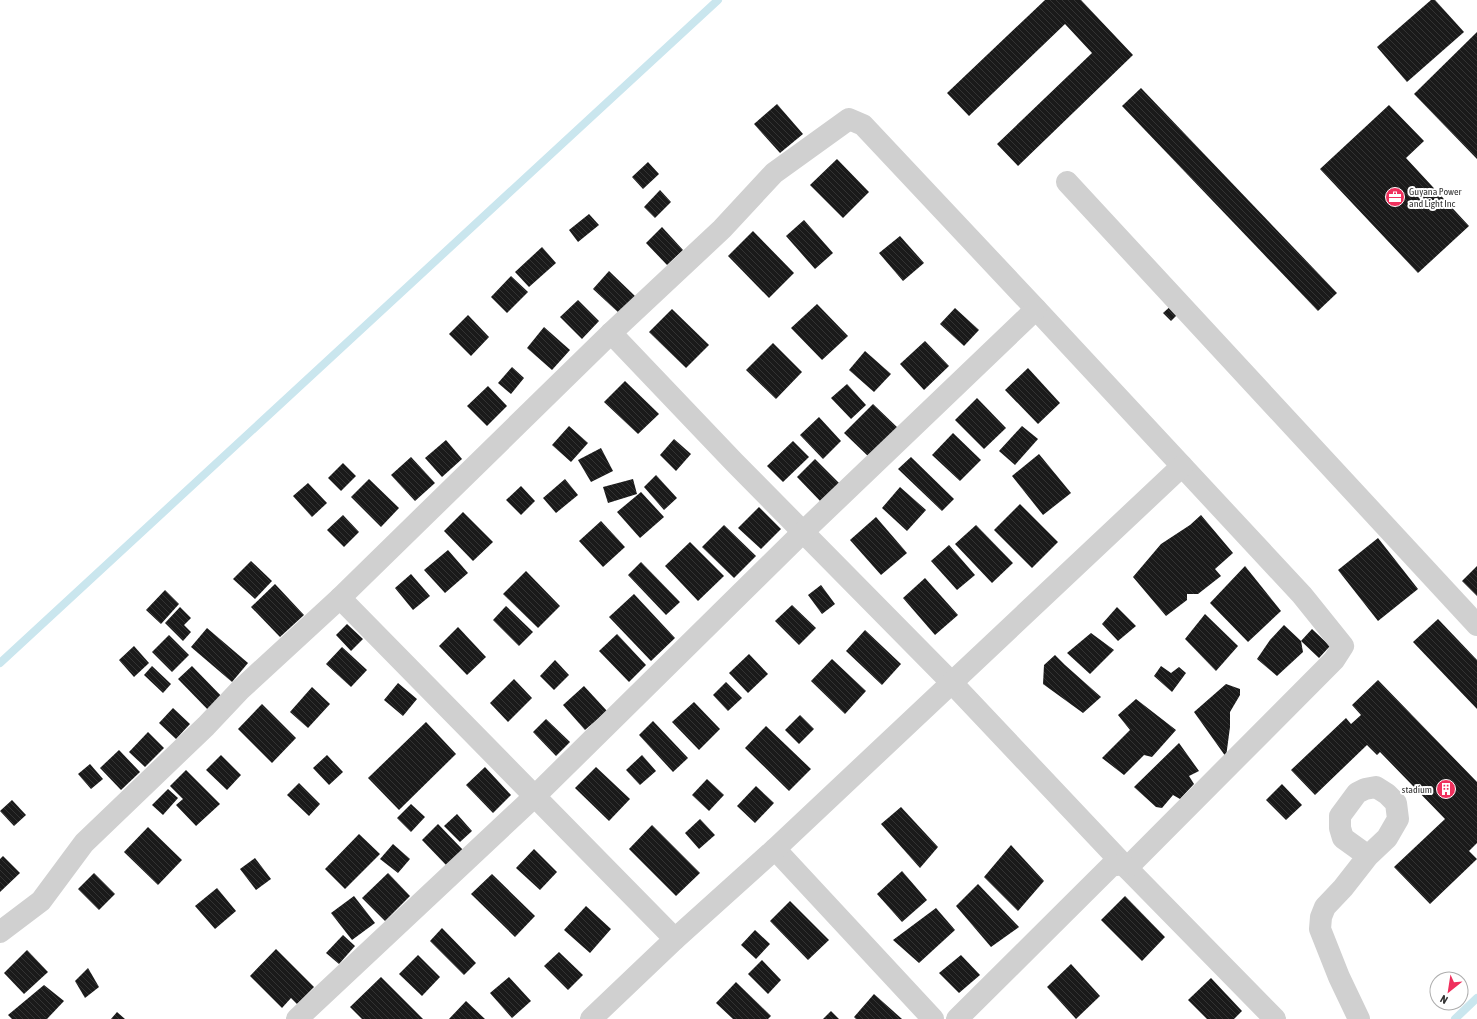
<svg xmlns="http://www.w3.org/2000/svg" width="1477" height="1019" font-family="'Asap Condensed',sans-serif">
<defs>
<pattern id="building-back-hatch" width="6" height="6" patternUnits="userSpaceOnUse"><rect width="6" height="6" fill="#1a1a1a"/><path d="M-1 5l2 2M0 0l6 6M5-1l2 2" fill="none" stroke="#333"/></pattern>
</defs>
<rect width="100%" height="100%" fill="#fff"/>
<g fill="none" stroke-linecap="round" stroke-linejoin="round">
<!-- stream -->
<g stroke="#cae6ee" stroke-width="8">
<path d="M0,663L718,0"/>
<path d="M1455,1019L1477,998"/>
</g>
</g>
<!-- building -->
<g fill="url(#building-back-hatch)">
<path d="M1045,0H1081L1133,55L1018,166L997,144L1092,53L1065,24L969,116L947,93Z"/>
<path d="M1431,0H1435L1464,32L1407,82L1377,47Z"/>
<path d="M1477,32V159L1414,94Z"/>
<path d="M1141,88L1337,293L1318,311L1122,106Z"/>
<path d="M777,104L803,134L780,153L754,124Z"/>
<path d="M1389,105L1424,141L1406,158L1469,226L1418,273L1320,169Z"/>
<path d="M837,159L869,192L843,218L810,185Z"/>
<path d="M648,162L659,174L643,189L632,177Z"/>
<path d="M660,190L671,202L655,218L644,207Z"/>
<path d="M589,214L599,225L578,242L569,230Z"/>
<path d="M804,220L833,253L815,269L786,236Z"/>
<path d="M662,227L683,250L667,265L646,243Z"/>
<path d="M753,231L794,273L769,298L728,256Z"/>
<path d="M900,236L924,263L903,281L879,253Z"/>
<path d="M542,247L556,263L529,287L515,272Z"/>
<path d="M609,271L636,297L620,314L593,289Z"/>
<path d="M511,276L528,292L507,313L491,297Z"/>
<path d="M578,300L599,321L582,339L560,317Z"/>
<path d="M817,304L848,336L822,360L791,328Z"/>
<path d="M1173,304L1180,312L1171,321L1163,313Z"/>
<path d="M955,308L979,330L964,346L940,324Z"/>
<path d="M672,309L709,345L686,368L649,332Z"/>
<path d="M468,315L489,337L471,356L449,334Z"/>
<path d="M544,327L570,350L552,370L527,348Z"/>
<path d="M925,341L949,366L924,390L900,364Z"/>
<path d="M773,343L802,372L776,399L746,370Z"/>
<path d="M865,351L891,374L874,392L849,370Z"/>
<path d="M512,367L524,378L511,394L498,383Z"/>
<path d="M1028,368L1060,403L1038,424L1005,390Z"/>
<path d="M625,381L659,414L638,434L604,402Z"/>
<path d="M847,384L866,405L851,419L831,398Z"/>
<path d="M488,386L507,406L487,426L467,406Z"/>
<path d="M977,398L1006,428L984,449L955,420Z"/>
<path d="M873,404L899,429L870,458L844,433Z"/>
<path d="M819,417L841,441L823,459L800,435Z"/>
<path d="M569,426L588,443L571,462L552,445Z"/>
<path d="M1022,426L1038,439L1015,465L999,451Z"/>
<path d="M953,433L981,460L960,481L932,455Z"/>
<path d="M674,439L691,454L676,471L660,455Z"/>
<path d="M446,440L462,459L442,477L425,458Z"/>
<path d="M793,441L809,457L783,482L767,466Z"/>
<path d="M601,448L613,471L591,482L578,460Z"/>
<path d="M1039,454L1071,493L1043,515L1012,476Z"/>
<path d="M411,457L435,483L415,501L391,475Z"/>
<path d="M911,457L954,499L942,511L898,469Z"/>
<path d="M815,459L841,485L823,504L797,477Z"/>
<path d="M343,463L356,476L341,491L328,478Z"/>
<path d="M656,475L677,498L664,510L644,487Z"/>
<path d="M369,479L399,508L381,527L351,497Z"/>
<path d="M565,479L578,495L556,513L543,498Z"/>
<path d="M633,479L637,494L608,503L603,487Z"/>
<path d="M308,483L327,503L312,517L293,496Z"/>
<path d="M521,486L535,501L521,515L506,500Z"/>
<path d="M900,487L926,510L907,531L882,508Z"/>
<path d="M641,492L664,517L640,538L617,512Z"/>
<path d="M1020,504L1058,542L1032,568L994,530Z"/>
<path d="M759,507L781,529L761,549L738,528Z"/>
<path d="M463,512L493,542L473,561L444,531Z"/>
<path d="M343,515L359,532L344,547L327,530Z"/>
<path d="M1201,515L1233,553L1215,569L1221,576L1198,594H1187V600L1166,616L1133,577L1161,544L1190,525Z"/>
<path d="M876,517L907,553L881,575L850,540Z"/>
<path d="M601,521L625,547L603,567L579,541Z"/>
<path d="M724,525L756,556L734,578L702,547Z"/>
<path d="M976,525L1013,563L992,583L955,544Z"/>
<path d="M1378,538L1418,589L1378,621L1338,570Z"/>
<path d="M690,542L724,576L698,601L665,566Z"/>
<path d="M949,545L975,575L957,590L931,561Z"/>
<path d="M448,550L468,573L445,593L424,570Z"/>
<path d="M251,561L272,581L255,599L233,579Z"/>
<path d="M641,562L680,602L666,615L628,575Z"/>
<path d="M1245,566L1281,611L1248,642L1210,603Z"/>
<path d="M1477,566V596L1462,581Z"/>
<path d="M526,571L560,606L538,628L503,594Z"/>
<path d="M411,574L430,596L413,610L395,588Z"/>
<path d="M925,578L958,615L935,635L903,598Z"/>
<path d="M275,584L304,615L280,637L251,607Z"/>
<path d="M821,585L835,604L822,614L808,595Z"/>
<path d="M165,590L179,604L161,624L146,610Z"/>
<path d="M634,594L675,638L651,661L609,617Z"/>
<path d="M792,605L816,628L799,645L775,621Z"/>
<path d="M506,606L533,632L519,646L493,620Z"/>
<path d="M180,607L191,618L184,625L191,632L183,641L165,623Z"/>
<path d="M1117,607L1136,626L1118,641L1102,624Z"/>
<path d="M1205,614L1238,646L1216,671L1185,639Z"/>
<path d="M1438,619L1477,660V709L1413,642Z"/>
<path d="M347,624L363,639L351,651L336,635Z"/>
<path d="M1284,625L1301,641L1303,652L1277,676L1257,659L1270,640Z"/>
<path d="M458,627L486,657L467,675L439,646Z"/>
<path d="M207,628L248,663L232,682L191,647Z"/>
<path d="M1312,629L1330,646L1319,658L1301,641Z"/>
<path d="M865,630L901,664L882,685L846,651Z"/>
<path d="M1091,633L1114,650L1090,674L1067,653Z"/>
<path d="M617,634L646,665L629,682L599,651Z"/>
<path d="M169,635L189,655L172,672L152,652Z"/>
<path d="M134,646L149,663L134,677L119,660Z"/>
<path d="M342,647L367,670L351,687L326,664Z"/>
<path d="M749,654L768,674L748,693L729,673Z"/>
<path d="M1055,655L1065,665L1101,697L1083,713L1043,684L1044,665Z"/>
<path d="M832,659L866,691L845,714L811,681Z"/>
<path d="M555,660L569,675L554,690L540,676Z"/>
<path d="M152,666L171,684L163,693L144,675Z"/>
<path d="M192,666L227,702L213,715L178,679Z"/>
<path d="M1161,666L1171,673L1179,667L1186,673L1172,692L1154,676Z"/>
<path d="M514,679L532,698L508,722L490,703Z"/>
<path d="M1378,680L1477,782V843L1469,851L1477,859L1430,904L1394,867L1445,819L1380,752L1377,755L1367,745L1315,795L1291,770L1346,718L1351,724L1361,715L1352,705Z"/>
<path d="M726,682L742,698L728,711L713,695Z"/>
<path d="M398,683L417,699L403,716L384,700Z"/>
<path d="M1226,684L1240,689V695L1230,712V727L1226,757L1194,712Z"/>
<path d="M584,686L607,711L585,730L563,705Z"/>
<path d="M312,687L330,704L308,728L290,712Z"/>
<path d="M1136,699L1176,730L1152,757L1144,755L1124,775L1102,758L1130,730L1118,715Z"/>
<path d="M694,702L720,729L699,750L672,722Z"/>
<path d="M262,704L296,738L272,763L238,729Z"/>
<path d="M173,708L190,724L176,739L159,723Z"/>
<path d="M800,715L814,729L799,744L785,730Z"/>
<path d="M546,719L570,742L556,756L533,732Z"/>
<path d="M653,721L688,758L673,772L639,735Z"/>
<path d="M426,722L456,754L399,810L368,778Z"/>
<path d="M766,726L811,769L789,791L745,748Z"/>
<path d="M148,732L164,748L145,767L129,752Z"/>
<path d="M1179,743L1199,771L1189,776L1194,784L1180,799L1173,795L1162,808L1156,807L1134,787Z"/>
<path d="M119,750L140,772L121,790L100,768Z"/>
<path d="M221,755L241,775L227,790L206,770Z"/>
<path d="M327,755L343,772L329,785L313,768Z"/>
<path d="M642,755L656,771L640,785L626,770Z"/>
<path d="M90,764L103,779L91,789L78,774Z"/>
<path d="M485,767L511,795L493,813L466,785Z"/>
<path d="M596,767L630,799L609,821L575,788Z"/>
<path d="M186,770L220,804L196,826L176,805L183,799L170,786Z"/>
<path d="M707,779L724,795L709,811L692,795Z"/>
<path d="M299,783L320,804L309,816L287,795Z"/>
<path d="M1282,784L1302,805L1286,820L1266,800Z"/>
<path d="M756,786L774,803L755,823L737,806Z"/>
<path d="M168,789L178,798L163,815L152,805Z"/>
<path d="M12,800L26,815L14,826L0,811Z"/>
<path d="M411,804L425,817L411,832L397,818Z"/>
<path d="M901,807L938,847L920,868L881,824Z"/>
<path d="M457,814L472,831L460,842L444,826Z"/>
<path d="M700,819L715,835L699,849L685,833Z"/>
<path d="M438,824L464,851L448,867L422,840Z"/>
<path d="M652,825L700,873L676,896L629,849Z"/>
<path d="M148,827L182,860L158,885L124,852Z"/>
<path d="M359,834L380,854L345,889L325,869Z"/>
<path d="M393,844L410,859L398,873L380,859Z"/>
<path d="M1011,845L1044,881L1018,911L984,877Z"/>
<path d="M534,849L557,872L540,890L516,868Z"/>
<path d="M3,856L20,873L0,892V859Z"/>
<path d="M255,858L271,879L256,890L240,869Z"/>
<path d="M902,871L927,900L902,922L877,894Z"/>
<path d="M94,873L115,894L99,910L78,889Z"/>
<path d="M388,873L410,896L385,921L362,898Z"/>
<path d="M492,874L535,916L515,937L471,894Z"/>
<path d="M978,884L1019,927L991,947L956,906Z"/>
<path d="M217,888L236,911L215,929L195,906Z"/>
<path d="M354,896L375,923L352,940L331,913Z"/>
<path d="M1125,896L1165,937L1142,961L1101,920Z"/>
<path d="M790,901L829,940L808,960L770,921Z"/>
<path d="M586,906L611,929L590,953L564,930Z"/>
<path d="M936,908L955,930L919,963L893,940Z"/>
<path d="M442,928L476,963L464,975L430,941Z"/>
<path d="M755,930L770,944L756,959L741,945Z"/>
<path d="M343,935L355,946L339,964L326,953Z"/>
<path d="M276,949L314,987L297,1004L291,998L282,1008L250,976Z"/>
<path d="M27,950L48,972L24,994L4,973Z"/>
<path d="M559,952L583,975L568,990L544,966Z"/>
<path d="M418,955L440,977L422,996L399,974Z"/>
<path d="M961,955L980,975L959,993L939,973Z"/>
<path d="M762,960L781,980L768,994L748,974Z"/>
<path d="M1071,964L1100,996L1076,1019L1047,987Z"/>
<path d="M88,968L99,987L85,998L75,981Z"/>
<path d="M381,977L423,1019H362L350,1007Z"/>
<path d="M509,977L531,1001L512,1018L490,993Z"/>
<path d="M1211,978L1242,1011L1234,1019H1207L1188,1000Z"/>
<path d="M736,982L771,1016L768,1019H733L716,1003Z"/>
<path d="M44,985L64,1001L47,1019H12L8,1015Z"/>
<path d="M874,994L902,1019H856L854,1017Z"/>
<path d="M466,1001L485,1019H449Z"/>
<path d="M831,1011L839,1019H823Z"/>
<path d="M117,1012L125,1019H111Z"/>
</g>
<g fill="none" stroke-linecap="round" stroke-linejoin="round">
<!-- minor -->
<g stroke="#d0d0d0" stroke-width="22">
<path d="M1067,182L1477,625"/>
<path d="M611,333L734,462L952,683L1123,864L1275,1019"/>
<path d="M340,598L675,939"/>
<path d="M775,849L933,1019"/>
<path d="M0,932L41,901L84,843L206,726L240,690L340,598L611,333L722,229L774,173L849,119L863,125L1036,309L1302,595L1343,646L1334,660L1127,868"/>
<path d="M297,1019L535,796L803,532L1036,309"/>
<path d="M591,1019L675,939L775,849L1182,466"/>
<path d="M957,1019L1111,866L1123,864"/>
<path d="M1359,1019L1339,977L1320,929L1321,917L1325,907L1343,888L1368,856L1387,838L1398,819L1396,803L1387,794L1376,787L1365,789L1357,793L1340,816V828L1343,838L1368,856"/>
</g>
</g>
<!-- icons -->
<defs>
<symbol id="office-disc" viewBox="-11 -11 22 22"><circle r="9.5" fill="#ef305d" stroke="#fff"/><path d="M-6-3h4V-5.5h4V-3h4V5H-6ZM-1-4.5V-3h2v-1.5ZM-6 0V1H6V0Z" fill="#fff"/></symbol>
<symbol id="building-disc" viewBox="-11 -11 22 22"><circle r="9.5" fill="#ef305d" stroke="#fff"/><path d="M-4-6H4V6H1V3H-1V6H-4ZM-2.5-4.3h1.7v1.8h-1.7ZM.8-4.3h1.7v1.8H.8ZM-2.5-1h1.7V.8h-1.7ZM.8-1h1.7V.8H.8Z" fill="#fff"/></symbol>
</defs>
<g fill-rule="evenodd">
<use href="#office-disc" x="1384" y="186" width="22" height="22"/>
<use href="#building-disc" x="1435" y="778" width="22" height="22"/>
</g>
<g text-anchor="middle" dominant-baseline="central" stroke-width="4" stroke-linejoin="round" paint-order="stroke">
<!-- poi labels -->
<g font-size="10" fill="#333" stroke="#fff" text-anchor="start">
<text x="1409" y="191">Guyana Power<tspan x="1409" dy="12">and Light Inc</tspan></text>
<text x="1432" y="789" text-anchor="end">stadium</text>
</g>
</g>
<!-- north arrow -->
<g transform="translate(1449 991) rotate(210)"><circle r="19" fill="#ffffff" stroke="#adadad"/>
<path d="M0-3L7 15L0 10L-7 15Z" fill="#ef305d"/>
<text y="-6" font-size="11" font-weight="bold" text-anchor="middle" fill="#333333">N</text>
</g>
</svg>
